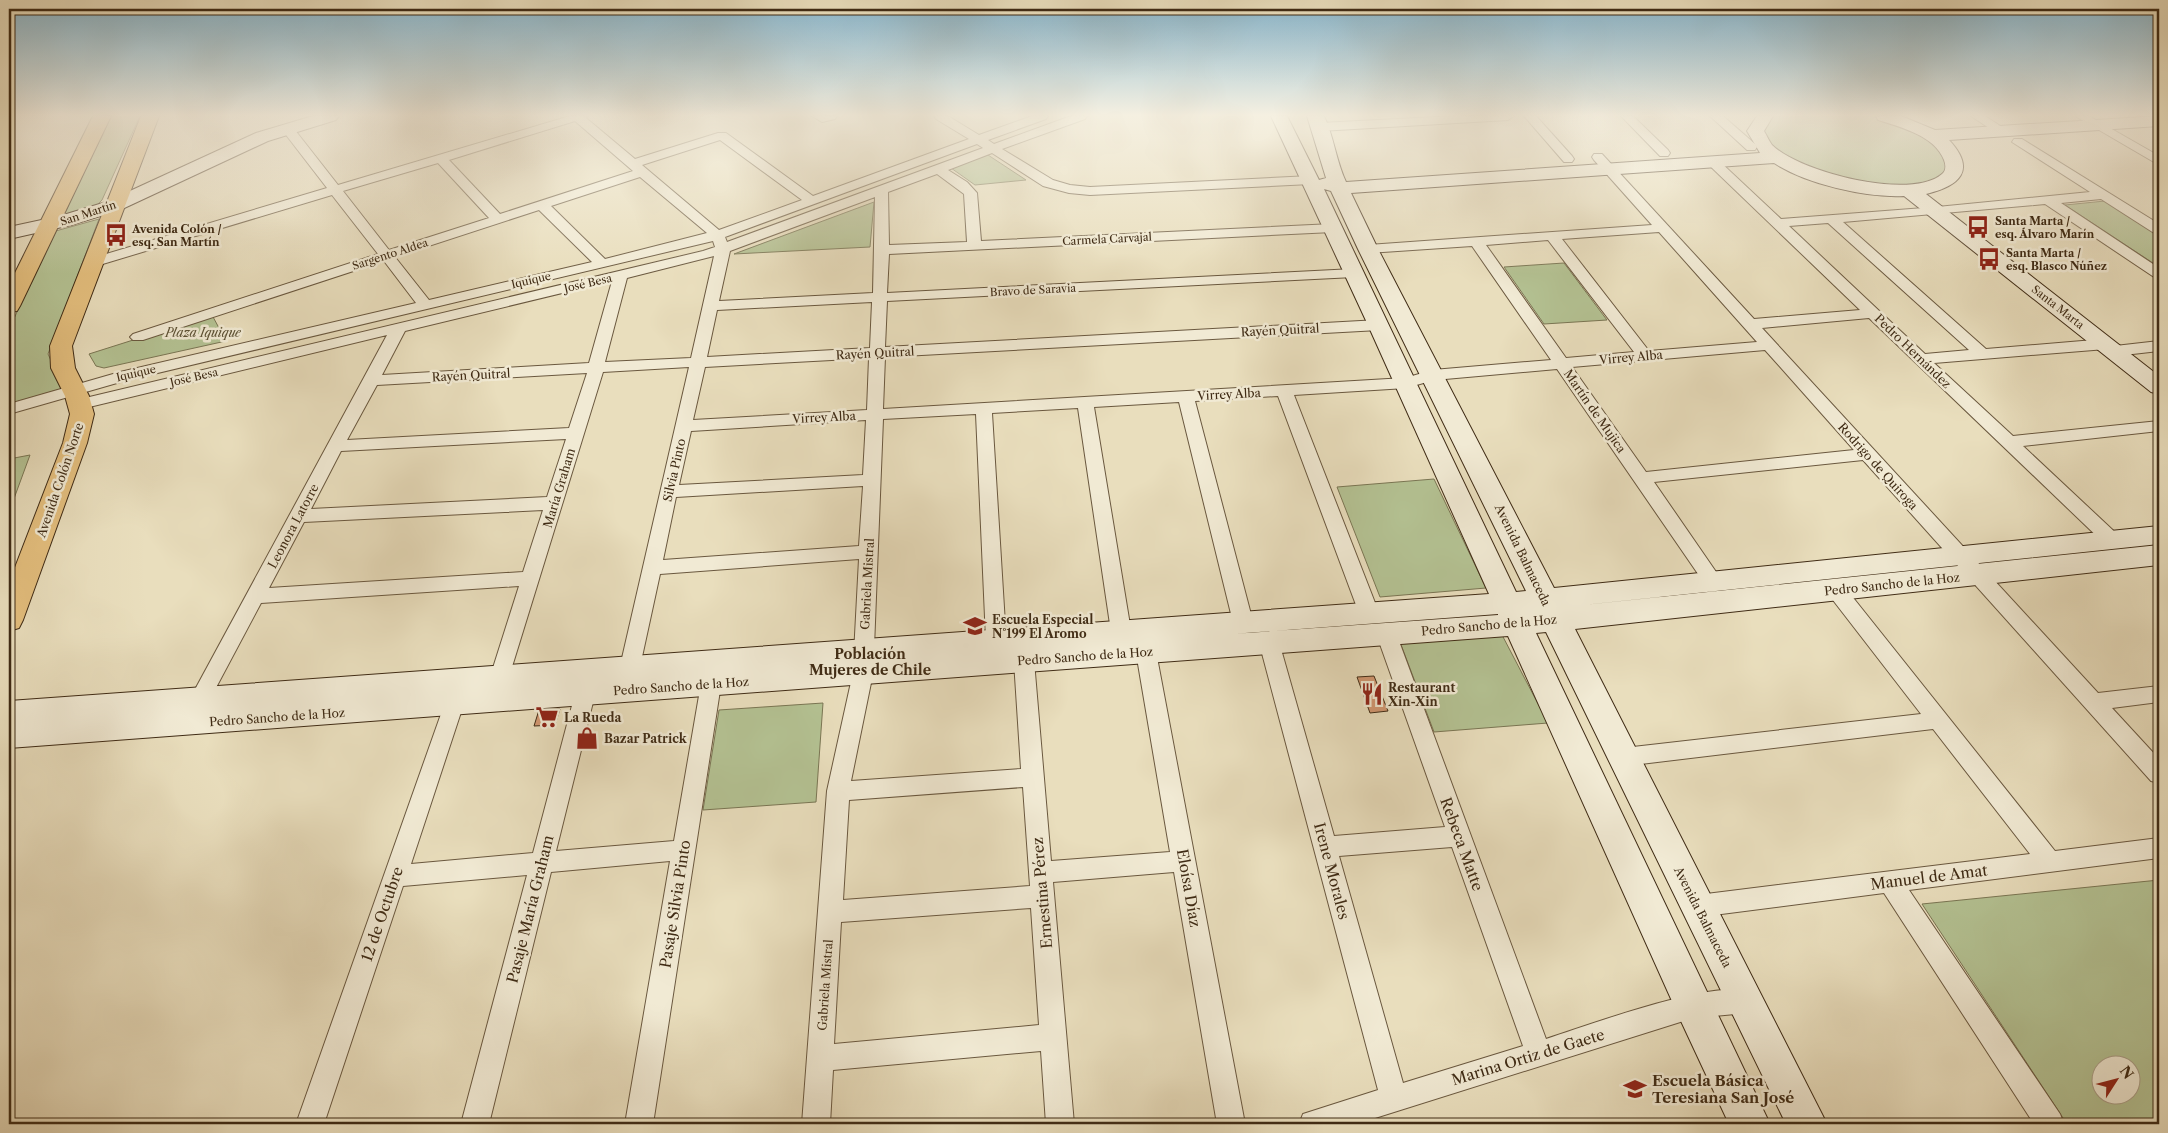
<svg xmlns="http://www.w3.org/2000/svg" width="2168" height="1133" font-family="'Libre Caslon Text',serif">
<rect width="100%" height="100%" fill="#e9debd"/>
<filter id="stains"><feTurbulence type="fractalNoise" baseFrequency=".004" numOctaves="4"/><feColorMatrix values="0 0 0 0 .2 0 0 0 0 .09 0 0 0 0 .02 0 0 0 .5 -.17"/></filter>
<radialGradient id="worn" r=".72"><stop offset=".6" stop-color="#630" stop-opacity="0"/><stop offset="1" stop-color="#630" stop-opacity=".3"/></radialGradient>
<!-- green -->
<g fill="#b4c293" stroke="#7a7654" fill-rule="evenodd">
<path d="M111,116H140L102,200L95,207L67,215L61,212Z"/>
<path d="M1775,116H1874C1889,120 1926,133 1937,145C1942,151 1945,159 1949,165L1942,177L1911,187L1844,182L1775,152L1763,131L1769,120Z"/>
<path d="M988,155L1026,180L975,185L951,168Z"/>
<path d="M2105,201L2159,235V265H2156L2065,205Z"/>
<path d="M874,202L870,247L734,254Z"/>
<path d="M99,219L48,354L64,388L9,404V330L52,232Z"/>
<path d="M1564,263L1607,320L1544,324L1504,267Z"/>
<path d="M212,315L226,341L104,368L96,366L89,354Z"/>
<path d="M30,455L12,504L9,505V459Z"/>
<path d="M1434,479L1486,588L1380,597L1337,487Z"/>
<path d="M1501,633L1548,723L1434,732L1400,642Z"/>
<path d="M823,703L816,802L703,810L719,710Z"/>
<path d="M2159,880V1124H2067L1922,904ZM2100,1066H2130V1096H2100Z"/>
</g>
<!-- building -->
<g fill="#d39872" stroke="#3f2b15">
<path d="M1374,676L1388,711L1370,713L1357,677Z"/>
<path d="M560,709L555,725L534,726L539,710Z"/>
</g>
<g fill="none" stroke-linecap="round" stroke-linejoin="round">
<defs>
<g id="street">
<path d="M570,116H587L586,118L635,159L718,133H726L813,196L969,139L936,119L934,116H948L979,135L1032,116H1048L1046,119L988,140L994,144L1071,116H1087L1085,119L1002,149L1053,180L1070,185L1090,187L1311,176L1317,180L1311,184L1090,195L1069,193L1043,186L992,153L948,170L967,182L977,193L981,241L1333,224L1340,228L1333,232L889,254L887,293L1354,269L1361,273L1354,277L887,301L885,347L1379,320L1384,322L1387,325L1384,328L1379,330L885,357L883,409L1405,378L1433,370L1551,360L1472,246L1368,253L1361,249L1368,245L1652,225L1594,160L1592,157L1594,154H1602L1754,319L1860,310L1709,165L1707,162L1709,159H1717L1781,219L1937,207L2090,192L2012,142L2014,139H2022L2159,224V234L2154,233L2101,199L2061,203L2159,268V278L2154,277L2045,204L1843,222L1986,349L2106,339L2111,341L2114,344L2111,347L2106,349L1934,363L2013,436L2159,421V431L2023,446L2118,535L2121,540L2118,545L2112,546L2106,545L1869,318L1762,328L2098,693L2159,686V702L2112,708L2159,759V783L2151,781L1863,460L1654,482L1723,582L1721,587L1714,589L1707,587L1557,369L1434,380L1406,388L1294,395L1379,613L1376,618L1369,620L1362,618L1359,613L1278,396L1195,401L1253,622L1250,627L1243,629L1236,627L1233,622L1179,402L1094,407L1131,631L1128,636L1121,638L1114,636L1111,631L1078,408L992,413L1006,640L1003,645L996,648L989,645L986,640L976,414L883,419L873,673L851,781L1021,769L1014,661L1017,655L1024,653L1031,655L1034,661L1051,861L1170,852L1136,652L1139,647L1146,644L1153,647L1156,652L1245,1124H1217L1174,872L1053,882L1074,1124H1046L1041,1051L833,1070L830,1124H802L827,791L853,673L859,559L660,574L637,680L634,686L627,688L620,686L617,680L689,367L603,372L503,696L496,698L489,696L486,690L519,586L261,603L202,714L195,716L188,714L185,708L387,335L81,409L75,408L73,404L75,400L81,399L703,251L715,247L713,241L124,381L9,414V404L120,372L416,303L384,261L143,340H133L130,337L133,334L378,254L332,195L96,266H86L84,263L86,260L327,188L283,131L281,128L283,125H291L338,185ZM575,121L633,171L500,214L449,160ZM720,140L802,200L719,230L642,165ZM977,144L983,148L727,242L725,237ZM438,163L489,218L389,250L343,191ZM937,174L964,194L967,242L889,245L888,192ZM640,177L707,233L605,259L551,206ZM875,197L873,293L719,301L730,251ZM539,210L592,262L429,300L395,257ZM1828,223L1969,350L1925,354L1789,226ZM1659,232L1757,342L1649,351L1562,239ZM1548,240L1634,352L1566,358L1486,245ZM714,256L691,358L605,362L627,278ZM612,281L589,363L382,375L405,331ZM872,302L870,348L707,357L717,310ZM1765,350L1854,450L1646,472L1572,367ZM869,358L867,410L693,420L705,367ZM587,373L569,428L347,440L377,385ZM866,420L863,475L679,485L691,431ZM566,439L547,497L311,509L341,451ZM863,486L859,546L663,560L676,497ZM543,510L523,572L269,588L304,522ZM1023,787L1030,886L843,900L849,800ZM1031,908L1039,1025L834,1044L841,922Z"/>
<path d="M812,116H837L835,119L822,122Z"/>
<path d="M1455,116H1514L1508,120L1320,131L1314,127L1320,123Z"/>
<path d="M1524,116H1536L1572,156L1574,159L1572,162H1564Z"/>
<path d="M1621,116H1633L1668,150L1670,153L1668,156H1660Z"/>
<path d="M1710,116H1723L1755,144L1757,147L1755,150H1747Z"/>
<path d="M1971,116H1985L2008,131L2002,135L1998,134Z"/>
<path d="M2075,116H2089L2159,156V165Z"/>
<path d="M2159,341V351L2115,356L2110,354L2107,351L2110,348L2115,346Z"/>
<path d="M1836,583L1843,585L2055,851L2159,838V858L1909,890L2060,1114L2064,1124H2034L1884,893L1698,917L1690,914L1686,906L1690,898L1698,895L2030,854L1933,729L1624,766L1616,763L1613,757L1616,751L1624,748L1921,714L1829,595L1826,590L1829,585Z"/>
<path d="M1386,626L1393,628L1396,633L1546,1039C1589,1025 1718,977 1755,992L1759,1001L1755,1010L1746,1013L1693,1018L1356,1124H1299L1303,1114L1378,1090L1259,642L1262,637L1269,634L1276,637L1279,642L1334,836L1445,827L1376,633L1379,628ZM1452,847L1523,1046L1403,1083L1339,856Z"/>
<path d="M711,676L718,678L721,684L653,1124H625L670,861L551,872L489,1124H461L527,875L403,886L324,1124H296L447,697L454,695L461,697L464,703L411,864L533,853L575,694L578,688L585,686L592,688L595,694L556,851L674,841L701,684L704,678Z"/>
</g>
<g id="secondary">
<path d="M313,116H339L336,120L268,141L120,210L71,225L9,239V227L60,216L106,202L256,133Z"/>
<path d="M1271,116H1287L1319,180L1326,178L1307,116H1324C1334,137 1336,161 1346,182L1760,153L1747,131L1757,116H1773L1764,131C1767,136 1769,141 1772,145C1799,172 1911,201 1942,174C1946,171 1946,165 1944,160C1935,136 1901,127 1878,120L1876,116H1901L1935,130L2159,116V126L1949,140C1977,170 1960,186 1926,194L2159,376V394L2151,392L1904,196C1866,198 1806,184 1774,163L1351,193L1378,249L1554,588L2159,526V544L1564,607L2159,545V565L1575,629L1827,1124H1786L1546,632L1536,633L1770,1124H1729L1680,1019L1508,636L9,748V701L1489,594L1368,325ZM1324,189L1331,191L1358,249L1526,591L1516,592ZM1498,614V615L1232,634Z"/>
</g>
<g id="primary">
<path d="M93,116H111L20,306L17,311L9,312V285Z"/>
<path d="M141,116H159L72,346L75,368L89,396L94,414L87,443L23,620L19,628L9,631V583L63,443L70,414L65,396L51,368L50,346Z"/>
</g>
</defs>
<!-- street casing -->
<use href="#street" stroke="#6a583f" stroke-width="2"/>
<!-- secondary casing -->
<use href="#secondary" stroke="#3f2b15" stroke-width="2"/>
<!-- primary casing -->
<use href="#primary" stroke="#3f2b15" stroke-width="2"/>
<!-- street -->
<use href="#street" fill="#f1ead4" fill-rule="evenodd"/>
<!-- secondary -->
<use href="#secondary" fill="#f1ead4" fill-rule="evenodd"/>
<!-- primary -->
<use href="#primary" fill="#e4bf7e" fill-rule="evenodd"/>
</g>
<!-- sky -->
<linearGradient id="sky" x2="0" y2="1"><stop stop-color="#88b8d0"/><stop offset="0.42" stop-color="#f5f0e1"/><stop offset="1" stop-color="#f5f0e1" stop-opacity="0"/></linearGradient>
<rect width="2168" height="274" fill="url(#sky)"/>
<!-- icons -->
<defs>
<symbol id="bus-bare" viewBox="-9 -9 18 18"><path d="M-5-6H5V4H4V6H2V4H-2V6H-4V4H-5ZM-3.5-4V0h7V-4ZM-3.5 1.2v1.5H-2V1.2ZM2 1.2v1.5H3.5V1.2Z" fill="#8f2418" stroke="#f1ead4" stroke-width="2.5" paint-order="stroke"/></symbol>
<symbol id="school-bare" viewBox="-9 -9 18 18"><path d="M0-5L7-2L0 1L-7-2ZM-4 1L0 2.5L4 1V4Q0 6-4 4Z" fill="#8f2418" stroke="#f1ead4" stroke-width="2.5" paint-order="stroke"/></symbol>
<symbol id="restaurant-bare" viewBox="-9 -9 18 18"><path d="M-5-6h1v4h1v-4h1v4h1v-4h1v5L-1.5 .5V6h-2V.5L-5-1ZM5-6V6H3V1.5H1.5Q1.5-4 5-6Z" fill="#8f2418" stroke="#f1ead4" stroke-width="2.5" paint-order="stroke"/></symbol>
<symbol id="supermarket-bare" viewBox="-9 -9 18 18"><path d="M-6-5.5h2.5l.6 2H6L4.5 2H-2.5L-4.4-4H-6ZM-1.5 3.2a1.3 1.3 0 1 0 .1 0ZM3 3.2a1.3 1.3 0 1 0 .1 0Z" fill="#8f2418" stroke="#f1ead4" stroke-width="2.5" paint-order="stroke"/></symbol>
<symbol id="shop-bare" viewBox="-9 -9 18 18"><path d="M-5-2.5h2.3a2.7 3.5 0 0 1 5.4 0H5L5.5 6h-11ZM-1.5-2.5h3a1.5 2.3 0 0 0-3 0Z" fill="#8f2418" stroke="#f1ead4" stroke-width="2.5" paint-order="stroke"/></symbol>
</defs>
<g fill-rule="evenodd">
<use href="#bus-bare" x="1962" y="211" width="32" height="32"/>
<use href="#bus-bare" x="100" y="219" width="32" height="32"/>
<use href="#bus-bare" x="1973" y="243" width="32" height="32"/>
<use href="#school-bare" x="959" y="610" width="32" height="32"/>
<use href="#restaurant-bare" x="1356" y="678" width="32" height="32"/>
<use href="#supermarket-bare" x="531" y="701" width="32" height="32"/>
<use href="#shop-bare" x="571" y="722" width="32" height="32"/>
<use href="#school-bare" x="1619" y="1073" width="32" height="32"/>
</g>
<g text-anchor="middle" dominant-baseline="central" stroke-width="5" stroke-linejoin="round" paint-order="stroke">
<!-- far-street labels -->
<g font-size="11" fill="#3f2b15" stroke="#f1ead4">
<text transform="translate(88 213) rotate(-18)">San Martín</text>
<text transform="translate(1107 239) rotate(-3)">Carmela Carvajal</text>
<text transform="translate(390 254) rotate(-18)">Sargento Aldea</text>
<text transform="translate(531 280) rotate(-13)">Iquique</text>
<text transform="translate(588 283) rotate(-13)">José Besa</text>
<text transform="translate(1033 290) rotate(-3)">Bravo de Saravia</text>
<text transform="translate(2058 307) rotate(38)">Santa Marta</text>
<text transform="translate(136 373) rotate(-13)">Iquique</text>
<text transform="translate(194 377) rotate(-13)">José Besa</text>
</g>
<!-- far-poi labels -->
<g font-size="11" font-weight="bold" fill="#3f2b15" stroke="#f1ead4" text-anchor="start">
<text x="1995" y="221">Santa Marta /<tspan x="1995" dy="13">esq. Álvaro Marín</tspan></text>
<text x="132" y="229">Avenida Colón /<tspan x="132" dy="13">esq. San Martín</tspan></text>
<text x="2006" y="253">Santa Marta /<tspan x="2006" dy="13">esq. Blasco Núñez</tspan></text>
</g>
<!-- street labels -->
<g font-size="12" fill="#3f2b15" stroke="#f1ead4">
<text transform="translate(1280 330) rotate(-3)">Rayén Quitral</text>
<text transform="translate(1913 351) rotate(44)">Pedro Hernández</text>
<text transform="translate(875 353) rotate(-3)">Rayén Quitral</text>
<text transform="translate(1631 357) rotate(-5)">Virrey Alba</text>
<text transform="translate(471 375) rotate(-3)">Rayén Quitral</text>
<text transform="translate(1229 394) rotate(-3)">Virrey Alba</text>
<text transform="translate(1595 411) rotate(55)">Martín de Mujica</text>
<text transform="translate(824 417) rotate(-3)">Virrey Alba</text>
<text transform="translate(1878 466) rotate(48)">Rodrigo de Quiroga</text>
<text transform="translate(674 470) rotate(-77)">Silvia Pinto</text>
<text transform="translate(60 480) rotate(-71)">Avenida Colón Norte</text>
<text transform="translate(559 488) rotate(-73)">María Graham</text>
<text transform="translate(293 526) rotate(-62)">Leonora Latorre</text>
<text transform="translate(1523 555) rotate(64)">Avenida Balmaceda</text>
<text transform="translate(867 584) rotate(-87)">Gabriela Mistral</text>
<text transform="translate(1892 584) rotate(-6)">Pedro Sancho de la Hoz</text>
<text transform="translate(1489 625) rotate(-5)">Pedro Sancho de la Hoz</text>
<text transform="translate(1085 656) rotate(-4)">Pedro Sancho de la Hoz</text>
<text transform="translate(681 686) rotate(-4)">Pedro Sancho de la Hoz</text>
<text transform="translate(277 717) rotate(-4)">Pedro Sancho de la Hoz</text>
<text transform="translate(1703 917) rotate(63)">Avenida Balmaceda</text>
<text transform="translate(825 985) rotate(-86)">Gabriela Mistral</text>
</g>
<!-- park labels -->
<g font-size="12" font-style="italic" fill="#5c5134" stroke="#f1ead4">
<text x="203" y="332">Plaza Iquique</text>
</g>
<!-- poi labels -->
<g font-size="12" font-weight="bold" fill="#3f2b15" stroke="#f1ead4" text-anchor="start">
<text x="992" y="619">Escuela Especial<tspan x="992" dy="14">N°199 El Aromo</tspan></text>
<text x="1388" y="687">Restaurant<tspan x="1388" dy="14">Xin-Xin</tspan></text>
<text x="564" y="717">La Rueda</text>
<text x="604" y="738">Bazar Patrick</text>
</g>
<!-- neighbourhood labels -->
<g font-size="14" font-weight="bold" fill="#3f2b15" stroke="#f1ead4">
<text x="870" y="654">Población<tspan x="870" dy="16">Mujeres de Chile</tspan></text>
</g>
<!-- near-street labels -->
<g font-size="15" fill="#3f2b15" stroke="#f1ead4">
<text transform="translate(1462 844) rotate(70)">Rebeca Matte</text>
<text transform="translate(1332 871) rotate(75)">Irene Morales</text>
<text transform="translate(1929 877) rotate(-7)">Manuel de Amat</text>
<text transform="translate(1189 888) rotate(80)">Eloísa Díaz</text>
<text transform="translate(1042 893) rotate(-95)">Ernestina Pérez</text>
<text transform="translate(675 904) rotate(-81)">Pasaje Silvia Pinto</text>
<text transform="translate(530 909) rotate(-76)">Pasaje María Graham</text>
<text transform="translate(382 914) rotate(-71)">12 de Octubre</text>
<text transform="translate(1528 1057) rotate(-17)">Marina Ortiz de Gaete</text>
</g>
<!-- near-poi labels -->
<g font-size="15" font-weight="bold" fill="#3f2b15" stroke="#f1ead4" text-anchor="start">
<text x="1652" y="1080">Escuela Básica<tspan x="1652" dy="17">Teresiana San José</tspan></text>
</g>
</g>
<!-- margin -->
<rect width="2168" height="1133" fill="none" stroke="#e9debd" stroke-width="30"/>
<rect x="10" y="10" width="2148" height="1113" fill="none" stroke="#3f2b15" stroke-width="2.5"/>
<rect x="15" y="15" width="2138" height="1103" fill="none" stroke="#3f2b15"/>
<!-- north arrow -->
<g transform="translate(2116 1080) rotate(54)"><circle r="24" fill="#f1ead4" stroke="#aa9e88"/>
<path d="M0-4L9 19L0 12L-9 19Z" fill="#8f2418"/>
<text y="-8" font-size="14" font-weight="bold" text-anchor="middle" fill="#3f2b15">N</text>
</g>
<rect width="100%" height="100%" filter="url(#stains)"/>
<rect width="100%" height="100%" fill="url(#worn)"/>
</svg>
